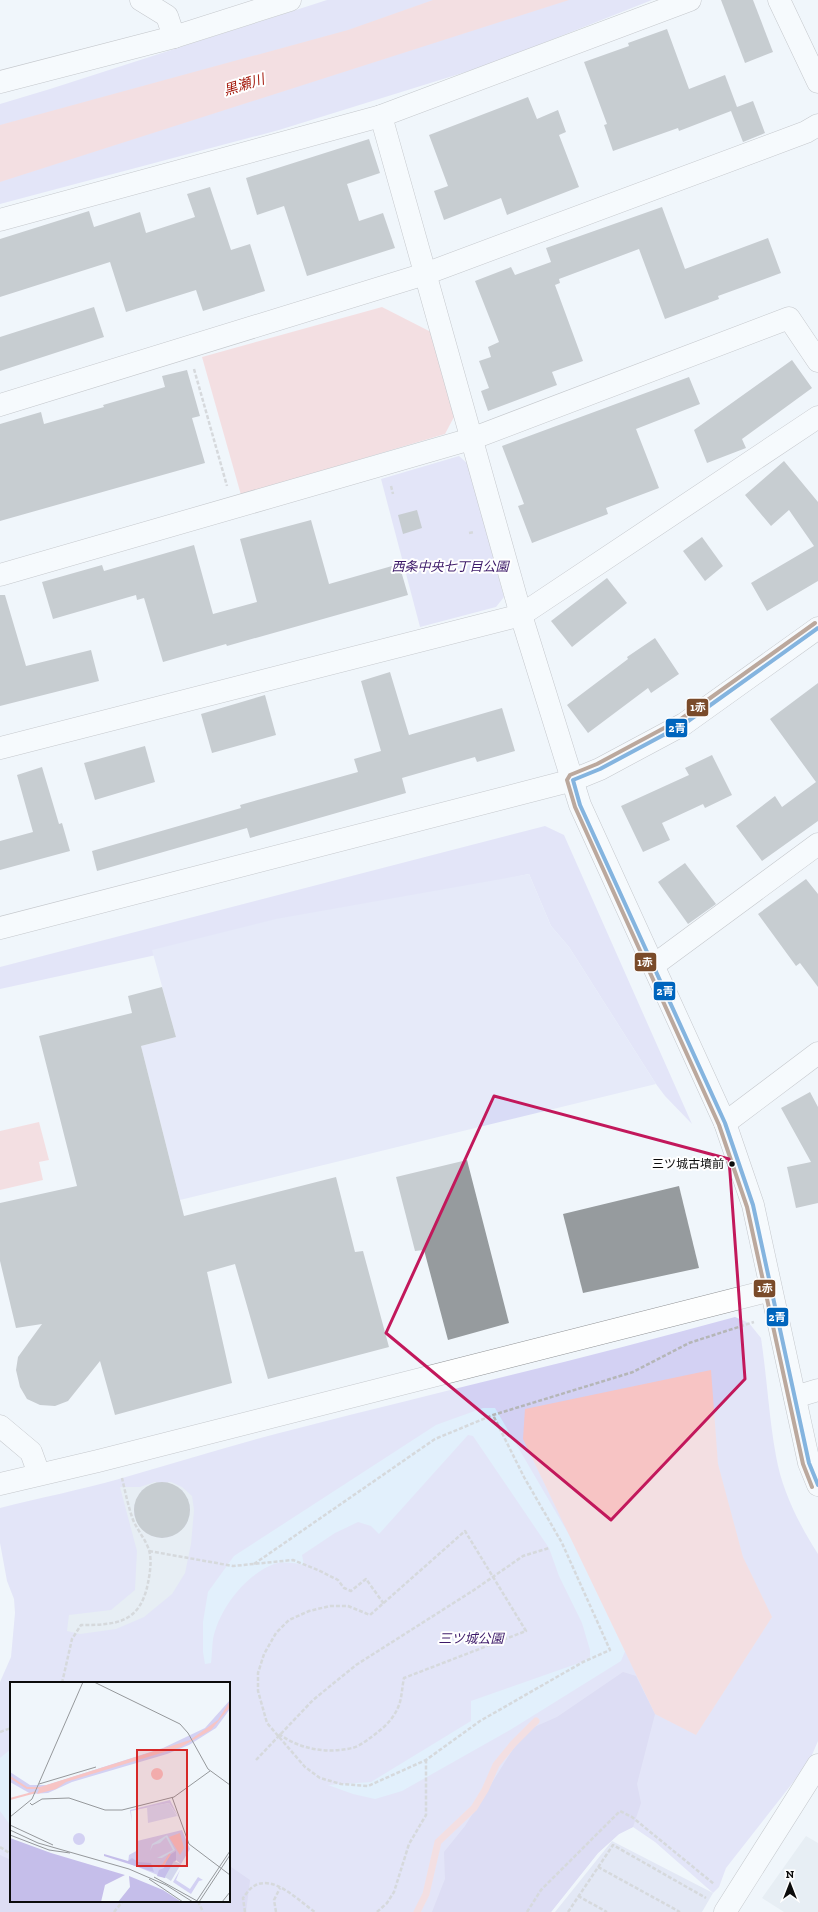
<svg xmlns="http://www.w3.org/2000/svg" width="818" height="1912" font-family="'Zilla Slab','Noto Sans JP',serif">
<rect width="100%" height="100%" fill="#f0f6fb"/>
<!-- green -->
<g fill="#d3d1f3" fill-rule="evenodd">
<path d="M327,0H652L485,66L279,130L0,204V104L50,89Z"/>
<path d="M459,456L468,464L504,597L496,607L420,627L381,479Z"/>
<path d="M545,826L564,835L692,1124L665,1096L656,1084L569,947L551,926L529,874L0,989V967Z"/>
<path d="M735,1317L749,1323L761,1338C767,1378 769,1417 776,1456C782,1491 799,1524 818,1554V1741L809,1762L726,1868L719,1887L713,1893L655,1842L633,1827L619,1834L598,1853L551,1912H0V1682L11,1657L15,1613L14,1599L7,1581L0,1543V1508C39,1498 80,1490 119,1479C179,1462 238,1443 299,1428C444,1391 590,1357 735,1317ZM11,1683H229V1901H11Z"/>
</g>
<!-- forest -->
<g fill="#c5beea">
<path d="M623,1672L636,1676L655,1714L637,1784L641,1803L633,1827L619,1834L598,1853L551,1912H432L445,1879L444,1852L465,1826L513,1749L532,1728L557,1717Z"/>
<path d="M0,1855L11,1860V1901H229V1868L231,1867L250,1880L246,1912H0Z"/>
</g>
<!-- sand -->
<g fill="#d0e9fd">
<path d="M483,1408H495L571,1538L626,1649L621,1661L510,1730L402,1791L375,1799L353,1794L328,1785L371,1782L471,1721V1701L582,1662L590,1657V1650L582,1623L559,1576L549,1548L473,1436L468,1435L379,1534L371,1526L358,1522L335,1533L302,1555L304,1565C295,1563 283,1561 274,1564C245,1575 219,1609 213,1639C212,1647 212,1655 211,1663L205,1664L203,1652V1622L208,1592L234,1556L436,1425Z"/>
<path d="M11,1749V1826L0,1811V1758Z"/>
</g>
<!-- cemetery -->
<path fill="#d3d7ed" d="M612,1841L713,1893L702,1912H555Z"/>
<!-- pitch -->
<path fill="#d9dcf6" d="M529,874L551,926L569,947L656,1084L180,1200L141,1046L176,1037L152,950L276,919Z"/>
<!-- plaza -->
<g fill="#dbe5eb" fill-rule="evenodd">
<path d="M155,1482H171L182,1487L192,1496L194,1510L191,1544L185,1573L172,1594L144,1617L116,1629L80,1634L67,1631L69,1615L111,1610L135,1590L137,1551L120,1487H140ZM158,1482H167L182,1490L187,1498L190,1507L189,1517L186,1525L179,1532L170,1537L161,1538L152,1536L144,1531L134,1515V1506L142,1490Z"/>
<path d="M806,1836L818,1843V1912H784L762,1898Z"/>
</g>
<!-- water -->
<g fill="#f7c4c4">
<path d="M433,0H569L0,182V125L348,30Z"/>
<path d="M382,307L431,332L454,417L445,434L241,495L202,357Z"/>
<path d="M39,1122L49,1160L39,1162L43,1180L0,1190V1131Z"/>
<path d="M711,1370L718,1464L743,1557L772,1617L696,1735L655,1714L523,1439L525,1409Z"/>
</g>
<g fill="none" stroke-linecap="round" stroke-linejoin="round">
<!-- stream -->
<path stroke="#f7c4c4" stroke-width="7" d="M417,1912L426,1894L438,1842L474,1808L485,1790L496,1765L513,1744L536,1721"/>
</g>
<!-- building -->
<g fill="#969b9e">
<path d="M721,0H753L773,52L745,63Z"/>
<path d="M667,29L689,89L725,75L737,107L753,101L765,133L743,142L731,111L679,131L678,128L613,151L604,125L607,124L584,62L629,46L628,43Z"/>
<path d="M528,97L537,119L558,110L566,132L559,135L579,187L507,215L501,198L444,220L434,191L448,186L429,135Z"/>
<path d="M369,139L380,173L347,184L359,221L383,213L395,248L307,276L284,206L257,215L246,178Z"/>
<path d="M210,187L231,250L250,244L265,291L203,311L196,290L126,312L110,262L0,297V239L89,211L94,227L140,212L146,233L195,217L187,194Z"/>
<path d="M662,207L685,269L768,238L781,273L718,296L719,299L665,319L639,249L559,279L560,283L555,285L583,361L552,372L557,385L488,411L481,391L489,388L479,361L491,357L488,347L499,342L475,281L511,267L515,275L551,262L546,248Z"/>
<path d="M94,307L104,337L0,371V337Z"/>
<path d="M792,360L812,388L742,439L746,448L707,463L694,430Z"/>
<path d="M187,370L200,416L192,418L205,463L0,521V424L41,412L44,424L104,407L103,405L165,387L162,376Z"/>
<path d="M689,377L700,404L636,429L659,488L606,508L608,514L532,543L518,506L524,504L502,446Z"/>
<path d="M784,461L818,502V581L767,611L751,583L814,546L789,510L771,526L745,495Z"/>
<path d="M417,510L422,528L403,534L398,515Z"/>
<path d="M311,520L329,584L399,564L408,595L227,646L226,644L163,662L144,598L137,600L136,595L53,619L42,582L102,565L104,571L194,545L213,614L257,602L240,539Z"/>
<path d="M702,537L723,566L705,581L683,551Z"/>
<path d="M607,578L627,603L572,647L551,621Z"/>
<path d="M0,595H5L26,666L91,650L99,681L0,706Z"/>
<path d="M655,638L679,674L651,693L648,688L588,733L567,705L628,659L627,657Z"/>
<path d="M390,672L409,735L502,708L515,751L477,762L475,757L402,778L406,793L250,838L247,828L97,871L92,851L241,808L240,805L358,772L354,759L381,751L361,681Z"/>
<path d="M818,683V821L762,861L736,826L775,796L782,807L816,782L770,719Z"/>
<path d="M265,695L276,735L212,753L201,714Z"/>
<path d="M145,746L155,782L95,800L84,763Z"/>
<path d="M712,755L732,795L705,808L703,804L662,823L670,840L643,852L621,806L689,775L685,768Z"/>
<path d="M42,767L59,824L62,823L70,851L0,870V841L33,832L17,775Z"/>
<path d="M685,863L716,904L688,924L658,882Z"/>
<path d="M806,879L818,894V987L800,963L796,966L758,914Z"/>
<path d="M162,987L176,1037L141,1046L184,1216L336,1177L355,1252L363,1251L389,1347L268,1379L235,1264L207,1272L232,1383L115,1415L100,1361L68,1401L55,1406L40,1405L27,1399L20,1387L16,1370L18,1357L42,1324L16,1328L0,1261V1203L77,1186L39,1036L132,1013L128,996Z"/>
<path d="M810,1092L818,1107V1203L796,1208L787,1167L811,1162L781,1108Z"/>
<path d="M467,1160L509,1323L448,1340L424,1250L415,1251L396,1177Z"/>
<path d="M679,1186L699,1268L583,1293L563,1214Z"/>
<circle cx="162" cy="1510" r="28"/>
</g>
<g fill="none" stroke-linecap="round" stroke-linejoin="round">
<defs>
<g id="minor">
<path d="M141,0L167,16L174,37"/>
<path d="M779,0L818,82"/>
<path d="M0,82L174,37L290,0"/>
<path d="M381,116L521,615L580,805L725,1123L753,1205L809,1463L818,1485"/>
<path d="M0,220L381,116L690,0"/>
<path d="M0,405L425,274L806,132L818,125"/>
<path d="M0,575L471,439L789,318L818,361"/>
<path d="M0,748L521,615L818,417"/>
<path d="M0,928L573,780L600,769L684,724L818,628"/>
<path d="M654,965L818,844"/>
<path d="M725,1123L818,1053"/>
<path d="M795,1397L818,1390"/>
<path d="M0,1426L31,1452L39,1474"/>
<path d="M0,1484L98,1461L771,1290"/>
<path d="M725,1912L818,1765"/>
</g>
</defs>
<!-- minor casing -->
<use href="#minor" stroke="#8f9194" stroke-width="23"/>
<!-- path -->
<g stroke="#b5b6b7" stroke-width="2.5" stroke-dasharray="4 2" stroke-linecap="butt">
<path d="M194,369L227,486"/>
<path d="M391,486L393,494"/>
<path d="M469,533L474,532"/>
<path d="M149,1551L233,1566L293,1560L318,1570L338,1580L344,1588L351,1591L366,1579L384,1604"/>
<path d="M254,1564L435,1439L493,1415L633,1372L689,1343L754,1322"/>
<path d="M62,1683L72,1639L81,1625C117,1625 140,1623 148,1583C150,1573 152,1560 149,1550C145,1538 136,1529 132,1517C128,1505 125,1491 122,1478"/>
<path d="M0,1732L11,1728"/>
<path d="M279,1734C299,1749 327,1754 352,1748C361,1746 371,1737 378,1732C387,1725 395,1716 399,1705C402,1697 402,1687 404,1678L526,1631L465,1531L370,1615L348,1606H330L309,1611L289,1620L276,1633L264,1654L258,1673V1691L267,1723L305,1767L320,1778L341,1784L368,1786L426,1760L480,1721L583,1662L610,1650L562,1543L524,1477L493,1415"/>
<path d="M256,1760L313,1700L356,1665L474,1590L523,1556L549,1548"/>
<path d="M0,1847L11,1854"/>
<path d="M598,1867L680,1912"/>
<path d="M578,1896L607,1912"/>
<path d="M198,1901L203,1912"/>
<path d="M114,1912L123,1901"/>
<path d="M245,1912L243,1898C246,1894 250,1888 254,1886C274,1874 300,1902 315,1912"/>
<path d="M276,1912L274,1900L280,1888"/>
<path d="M377,1912L387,1903L394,1892L409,1844L426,1815V1760"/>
<path d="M527,1912L541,1890L620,1811L632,1817L714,1884"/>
<path d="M568,1912L613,1845L706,1898"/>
</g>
<!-- minor -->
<use href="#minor" stroke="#fdfefe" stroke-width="22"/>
<defs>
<path id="bus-1" d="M818,628L684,724L600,769L573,780L580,805L725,1123L753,1205L809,1463L818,1485"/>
<path id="bus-2" d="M812,1487L803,1464L747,1207L719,1125L575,807L567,780L570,775L597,764L681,719L815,623"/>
</defs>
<!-- bus-1 casing -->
<use href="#bus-1" stroke="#fff" stroke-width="7"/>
<!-- bus-2 casing -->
<use href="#bus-2" stroke="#fff" stroke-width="7"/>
<!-- bus-1 -->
<use href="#bus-1" stroke="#0065bd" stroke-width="4"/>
<!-- bus-2 -->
<use href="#bus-2" stroke="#7a4b2a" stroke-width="4"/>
</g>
<!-- marked area -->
<path d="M0 0H818V1912H0ZM494,1096L729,1159L745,1379L611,1520L386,1333Z" fill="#f0f6fb" fill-opacity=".55" fill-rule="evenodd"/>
<path fill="none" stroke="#c2185b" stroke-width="3" stroke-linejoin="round" d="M494,1096L729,1159L745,1379L611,1520L386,1333Z"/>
<!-- markers -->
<circle fill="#0c0c0c" stroke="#fff" stroke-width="1.5" cx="732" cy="1164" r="3.5"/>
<g text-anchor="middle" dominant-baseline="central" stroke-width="4" stroke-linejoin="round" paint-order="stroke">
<!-- bus labels -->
<g font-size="12" fill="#0c0c0c" stroke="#fff" text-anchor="end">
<text x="724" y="1164">三ツ城古墳前</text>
</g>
<!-- park labels -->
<g font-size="13" font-style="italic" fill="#3c1968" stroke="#fff">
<text x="450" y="566">西条中央七丁目公園</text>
<text x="471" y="1638">三ツ城公園</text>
</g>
<!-- water labels -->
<g font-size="14" font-style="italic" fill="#a51c0f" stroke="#fff">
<text transform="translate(244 85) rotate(-17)">黒瀬川</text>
</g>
</g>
<!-- overview -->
<g transform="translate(10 1682)">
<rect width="220" height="220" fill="#f0f6fb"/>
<path d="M220,18V27L206,46L179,63L157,72L62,100L38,111L21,112L0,100V90L20,103H37L153,66L195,46ZM160,118L169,136L159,121L121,129L122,140L120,128ZM172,148L180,167L171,182L166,178L164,180L155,196L118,181L119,173L128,168L127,159ZM63 157a6 6 0 1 1 12 0a6 6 0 1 1-12 0ZM170,188L166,198L180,207L188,195L193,198L189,199L181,212L163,200Z" fill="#d3d1f3"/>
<path d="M0,156L41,171L115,193L95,203L91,220H0ZM166,169V178L155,196L147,194L149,188L154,186L158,174ZM94,172L118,179L122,176L128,180L141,181L144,190L94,174ZM119,194L153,208L170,219L108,220L120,205Z" fill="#c5beea"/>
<path d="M157,153L165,168L152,176H147L163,168L156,155L150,161L143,163L140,169L142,162Z" fill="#d0e9fd"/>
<path d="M164,179L171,182L161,199L155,195Z" fill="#d3d7ed"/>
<path d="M159,121L167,134L138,141L137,125Z" fill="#d9dcf6"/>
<path d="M220,19V25L201,48L171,65L72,95L56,100L46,107L27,112L30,105L180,58L208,38ZM141 92a6 6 0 1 1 12 0a6 6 0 1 1-12 0ZM170,151L174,166L170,173L159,155Z" fill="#f7c4c4"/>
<path fill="none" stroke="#f7c4c4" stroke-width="2" d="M0,95L17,106H32M0,117L26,110M148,185L153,183L160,172"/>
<path fill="none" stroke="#95989b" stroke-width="1" d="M84,0L170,42L178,51L198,87L220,103M29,102L86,85M162,115L179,162L220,193M20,121L22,123L32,117L59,116L95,128H112L164,115L200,89M0,135L22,117L73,0M0,143L43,163M0,148L28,161L119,187L156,203L183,220M0,153L39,168L60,171M144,195L189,220M139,197L173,220M186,220L220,169M189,220L220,173M212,220L220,210"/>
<path fill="#d62828" fill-opacity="0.15" stroke="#d62828" stroke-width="2" d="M127,68H177V184H127Z"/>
<rect width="220" height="220" fill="none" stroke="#0c0c0c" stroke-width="2"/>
</g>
<g stroke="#fff" stroke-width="1.5">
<rect x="686" y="698" width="23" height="19" rx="4" fill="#7a4b2a"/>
<rect x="665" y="718" width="23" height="20" rx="4" fill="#0065bd"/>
<rect x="634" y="952" width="23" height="20" rx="4" fill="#7a4b2a"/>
<rect x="653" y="981" width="23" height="20" rx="4" fill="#0065bd"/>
<rect x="753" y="1279" width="23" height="19" rx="4" fill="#7a4b2a"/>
<rect x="766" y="1307" width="23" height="20" rx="4" fill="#0065bd"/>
</g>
<g font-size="11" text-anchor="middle" font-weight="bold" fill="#fff">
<text x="698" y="711">1赤</text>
<text x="677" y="732">2青</text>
<text x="645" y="966">1赤</text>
<text x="665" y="995">2青</text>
<text x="765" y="1292">1赤</text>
<text x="777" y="1321">2青</text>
</g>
<!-- north arrow -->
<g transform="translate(790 1884)" stroke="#ffffff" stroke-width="3" paint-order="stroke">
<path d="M0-3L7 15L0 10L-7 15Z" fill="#0c0c0c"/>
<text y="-6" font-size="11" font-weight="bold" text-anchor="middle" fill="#0c0c0c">N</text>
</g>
</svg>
